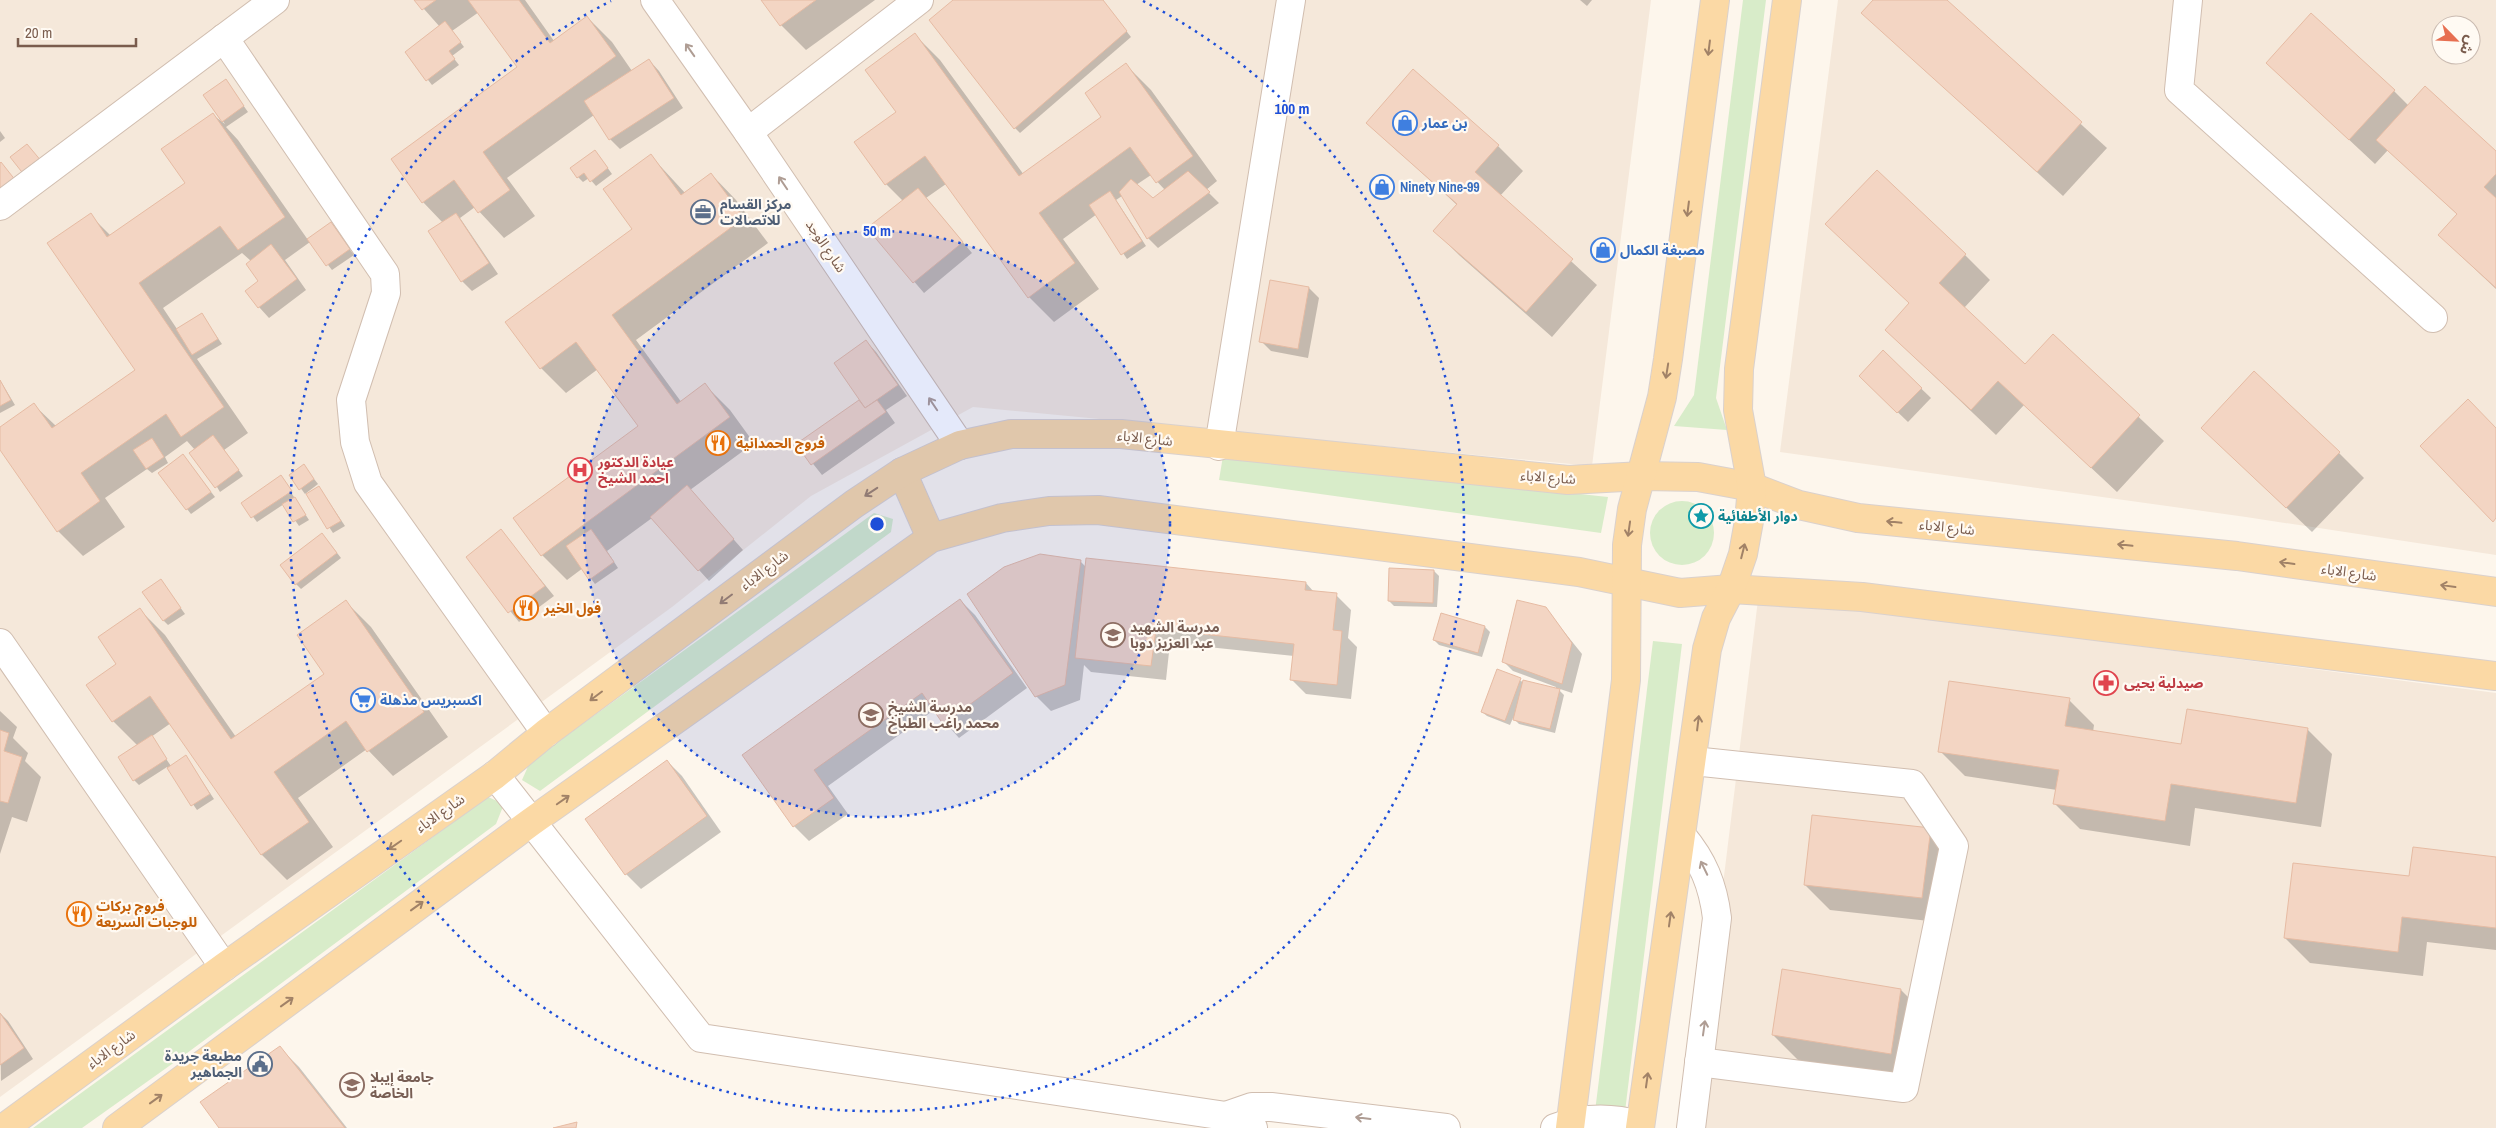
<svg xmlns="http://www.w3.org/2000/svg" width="2496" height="1128" font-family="'Archivo Narrow','Noto Sans Arabic',sans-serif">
<rect width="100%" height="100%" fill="#fdf6ec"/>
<!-- residential -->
<g fill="#f5e8da" fill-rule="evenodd">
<path d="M0,0H1651L1592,466L973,407L811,496L672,607L0,1097Z"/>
<path d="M1838,0H2496V555L2246,517L1780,452ZM2441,25H2471V55H2441Z"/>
<path d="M1758,600L1877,612L2496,693V1128H1693Z"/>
</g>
<!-- green -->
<g fill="#d8ecc9">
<path d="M1743,0H1766L1716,398L1727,430L1674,426L1694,395Z"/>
<path d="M1223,456L1608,497L1601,533L1219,480Z"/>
<circle cx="1682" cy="533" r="32"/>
<path d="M874,513L893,519L891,532L540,791L522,780L530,762Z"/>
<path d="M1653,641L1682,644L1623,1128H1593Z"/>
<path d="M488,797L504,804L496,824L179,1059L82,1128H33Z"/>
</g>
<!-- shadow -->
<g fill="#0003" fill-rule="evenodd">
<path d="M416,0H525L554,41L587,17L612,42L632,71L649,60L659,71L683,108L620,149L610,139L594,115L507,178L535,216L504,238L475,207L460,218L498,274L472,291L462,281L443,223L423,202L519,67L479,12L452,31L464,47L452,56L459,65L432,85L406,52L440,27Z"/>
<path d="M763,0H875L806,50L781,25Z"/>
<path d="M955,0H1102L1131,37L1020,133L1015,128Z"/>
<path d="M1580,0H1592L1587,6Z"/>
<path d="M1874,0H1945L2107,148L2063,196L1863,13Z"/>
<path d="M915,35L940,60L1024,175L1103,117L1126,65L1151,90L1217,181L1206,190L1219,203L1158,248L1148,238L1122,196L1116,200L1146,246L1127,259L1097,214L1063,239L1099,289L1054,322L1029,297L946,184L926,198L972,253L924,293L868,228L903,201L886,184L898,113ZM1151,175L1165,190L1153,199L1136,185Z"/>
<path d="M2267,63L2394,91L2409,106L2496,152V289L2439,235L2458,215L2388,150L2375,164Z"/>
<path d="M226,81L248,112L226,127L238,140L308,240L331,224L354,255L332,270L310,242L285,260L306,290L269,318L259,307L260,281L251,261L242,253L163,308L177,329L201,314L222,344L197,359L248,433L224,450L243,476L220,492L195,450L187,441L165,457L168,463L152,473L147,469L105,498L125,527L83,556L58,531L0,448V428L34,405L56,426L136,371L90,215L111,236L186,183L213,115L225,124L205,95Z"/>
<path d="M1368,123L1498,146L1523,171L1500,196L1597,285L1552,337L1459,255L1434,230L1457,205Z"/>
<path d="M0,131L5,138L0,142Z"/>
<path d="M599,156L612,174L596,186L589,178L583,182L578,177Z"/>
<path d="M651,156L686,194L711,174L736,200L768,243L636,340L682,403L705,385L730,410L754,443L690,490L743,550L709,581L652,518L607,551L618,568L595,584L583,568L567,580L542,555L640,426L598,369L566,393L541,368L507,322L634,229Z"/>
<path d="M1965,255L1990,280L1964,308L2025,366L2053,336L2164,441L2117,492L2024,405L1996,435L1886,330Z"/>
<path d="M1309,288L1319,298L1308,358L1271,351L1261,341Z"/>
<path d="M866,341L876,352L907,396L886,410L895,423L822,475L798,445L861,400Z"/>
<path d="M1883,352L1931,398L1908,422L1860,376Z"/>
<path d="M0,380L15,405L0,413Z"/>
<path d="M2228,452L2339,453L2364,478L2312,532Z"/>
<path d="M183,456L215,497L191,514L187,509Z"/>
<path d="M304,466L318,484L305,494L291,475Z"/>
<path d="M281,477L309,520L299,526L284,504L257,522L243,503Z"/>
<path d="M319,487L345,526L333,533L308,495Z"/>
<path d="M501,531L554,596L519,622L467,557Z"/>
<path d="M327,540L341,558L301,589L296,584Z"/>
<path d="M1080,561L1086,567L1306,583L1314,592L1336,595L1351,610L1348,638L1357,647L1351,699L1306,694L1291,679L1294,656L1170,643L1166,680L1091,672L1084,665L1080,700L1051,711L1036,696Z"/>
<path d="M1434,571L1439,576L1437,607L1394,606L1389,601Z"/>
<path d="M165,586L185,614L168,625L163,620Z"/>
<path d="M960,600L975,615L1027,688L959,738L934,710L828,786L848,814L809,841L794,826L744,755Z"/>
<path d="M346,602L371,627L448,737L393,776L367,749L298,798L333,847L287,880L262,855L171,723L151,737L171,766L186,757L214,799L197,810L167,767L139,785L134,780L138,746L113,721L118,665L140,610L165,635L236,737L325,674Z"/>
<path d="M1545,608L1582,654L1572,693L1557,688L1564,695L1555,733L1519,724L1513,718L1510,725L1487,716L1482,712L1498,671L1523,682L1556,689V687L1513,671L1503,661Z"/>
<path d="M1441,615L1485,627L1490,632L1482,657L1439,645L1434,640Z"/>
<path d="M2069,700L2094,725L2093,732L2182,745L2307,729L2332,754L2321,827L2195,808L2190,846L2080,829L2055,804L2057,790L1965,776L1940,751Z"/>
<path d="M0,711L17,727L13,738L28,753L25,761L41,777L27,822L12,817L0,854Z"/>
<path d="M667,761L682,776L721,832L641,889L626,874Z"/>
<path d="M1930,830L1955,855L1947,923L1830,910L1805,885Z"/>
<path d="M2496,858V950L2427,942L2423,976L2310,963L2285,938L2410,877Z"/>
<path d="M1901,990L1926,1015L1915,1079L1798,1060L1773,1035Z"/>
<path d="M0,1013L8,1021L33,1059L1,1081Z"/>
<path d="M280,1048L299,1067L347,1128H221Z"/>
</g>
<!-- building -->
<g fill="#f3d5c3" stroke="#e6bba3">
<path d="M414,0H436L422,10Z"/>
<path d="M468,0H519L550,43L587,16L616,56L483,152L510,190L478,213L454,180L422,203L391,159L517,67Z"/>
<path d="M761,0H816L780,26Z"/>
<path d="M953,0H1103L1127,31L1014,129L929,20Z"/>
<path d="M1873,0H1947L2082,122L2037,172L1861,13Z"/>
<path d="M2311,13L2395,90L2349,140L2266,63Z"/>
<path d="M445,21L461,42L449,51L455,59L426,81L405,52Z"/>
<path d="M915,33L1019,176L1101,117L1085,93L1126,63L1193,156L1156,183L1130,147L1039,213L1075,263L1028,298L925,156L885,185L854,142L896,112L865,70Z"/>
<path d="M649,59L674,98L609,140L584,101Z"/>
<path d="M1413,69L1499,145L1475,172L1573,259L1526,312L1433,231L1457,204L1366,123Z"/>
<path d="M226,79L244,106L222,122L203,95Z"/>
<path d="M2425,86L2496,151V174L2484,187L2496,198V288L2438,235L2457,214L2376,140Z"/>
<path d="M213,113L285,217L238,250L220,226L139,283L224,407L181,437L166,414L81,473L100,501L57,532L0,450V427L34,403L52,428L135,370L47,243L91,213L107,237L185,183L161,149Z"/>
<path d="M27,144L42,162L25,176L10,157Z"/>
<path d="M595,150L608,168L590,182L584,173L577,178L570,168Z"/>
<path d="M651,154L681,195L711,173L744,218L612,315L677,404L705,383L730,417L541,556L513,518L638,426L576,342L540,369L505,322L632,229L603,189Z"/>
<path d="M1,162L16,181L0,193V163Z"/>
<path d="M1877,170L1966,254L1939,283L2025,364L2053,334L2140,415L2091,468L1998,381L1971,410L1885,330L1909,303L1825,224Z"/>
<path d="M1188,171L1210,192L1147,239L1119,192L1131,179L1153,198Z"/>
<path d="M918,188L963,242L913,283L867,228Z"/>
<path d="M1110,191L1142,241L1121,255L1089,205Z"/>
<path d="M456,213L489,263L461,282L428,231Z"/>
<path d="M331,222L350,249L326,266L307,239Z"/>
<path d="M271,244L297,279L258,308L245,291L258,281L246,264Z"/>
<path d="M1270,280L1309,287L1298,349L1259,342Z"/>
<path d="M202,313L218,339L192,355L176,329Z"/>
<path d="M866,340L898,385L865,408L834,363Z"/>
<path d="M1883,350L1922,388L1897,413L1859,376Z"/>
<path d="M2254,371L2340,452L2286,508L2201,428Z"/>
<path d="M0,380L11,400L0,406Z"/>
<path d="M2468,399L2496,428V518L2493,522L2420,446Z"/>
<path d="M859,400L865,408L877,400L886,412L811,465L796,444Z"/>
<path d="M213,435L239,470L215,488L189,453Z"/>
<path d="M152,438L164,457L146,469L133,450Z"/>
<path d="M183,454L211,492L186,510L158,473Z"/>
<path d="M304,464L314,479L299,490L289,475Z"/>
<path d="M281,475L292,491L251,518L241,503Z"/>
<path d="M687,485L734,539L698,571L650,517Z"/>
<path d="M319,486L341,521L327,529L306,494Z"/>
<path d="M295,497L306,515L293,522L282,504Z"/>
<path d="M501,529L545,586L508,613L466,557Z"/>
<path d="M591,529L614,562L589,580L566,546Z"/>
<path d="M322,533L337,553L295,585L280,565Z"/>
<path d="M1040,554L1081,560L1065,685L1035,697L967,594L1004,567Z"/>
<path d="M1086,558L1306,582L1305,590L1337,593L1333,630L1342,631L1337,685L1290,680L1294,644L1156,629L1151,666L1075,658Z"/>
<path d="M1389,568L1434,570L1433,603L1388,601Z"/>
<path d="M161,579L181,608L163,621L142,592Z"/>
<path d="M960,599L1013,673L943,724L922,693L814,770L834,798L793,827L742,755Z"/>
<path d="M346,600L424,712L367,752L346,721L274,772L309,822L261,855L150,696L112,722L86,685L116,664L98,637L140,608L231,739L324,674L297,635Z"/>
<path d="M1517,600L1546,607L1572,643L1562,684L1502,662Z"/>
<path d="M1441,613L1485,626L1478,653L1433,640Z"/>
<path d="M1497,669L1521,678L1505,721L1481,712Z"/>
<path d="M1523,680L1560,689L1550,729L1513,720Z"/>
<path d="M1949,681L2070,698L2065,726L2181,744L2187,709L2308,728L2296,803L2171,784L2165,821L2053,804L2059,770L1938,752Z"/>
<path d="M0,730L9,733L4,751L22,757L8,803L0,801Z"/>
<path d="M152,735L167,759L133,781L118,757Z"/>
<path d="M186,755L210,794L191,806L167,768Z"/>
<path d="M667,760L707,816L625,875L585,819Z"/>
<path d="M1812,815L1931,828L1922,898L1804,885Z"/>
<path d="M2413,847L2496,857V928L2402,917L2398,952L2284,938L2293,863L2409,876Z"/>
<path d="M1782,969L1901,989L1891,1054L1772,1035Z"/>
<path d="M0,1013L24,1048L0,1065Z"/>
<path d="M280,1046L345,1128H219L200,1102Z"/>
<path d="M577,1122L576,1128H553Z"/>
</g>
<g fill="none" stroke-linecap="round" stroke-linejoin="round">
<defs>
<g id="minor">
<path d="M655,0L748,132L960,445"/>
<path d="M2188,0L2179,90L2433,318"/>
<path d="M224,38L385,274L386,293L351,400L355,442L368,483L546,733"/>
<path d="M748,132L919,0"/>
<path d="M0,206L275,0"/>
<path d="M1219,446L1291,0"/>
<path d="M0,643L224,967"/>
<path d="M1693,761L1912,784L1954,846L1904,1088L1699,1062"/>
<path d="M495,775L701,1038L1226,1116L1253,1128"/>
<path d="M1682,836C1703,861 1713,885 1717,918L1691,1128"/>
<path d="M1226,1116L1252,1107H1271L1446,1128"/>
<path d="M1555,1128C1583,1117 1611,1117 1640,1125"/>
</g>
<g id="major">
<path d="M902,472L931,538"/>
<path d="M4,1128L224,967L495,775L546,733L854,504L902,472L960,445L1011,434H1121L1568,480L1643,476L1698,477L1752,487L1799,505L1858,518L2237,556L2496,592"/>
<path d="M117,1128L531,822L931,538L1002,518L1049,511L1098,510L1579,572L1680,593L1731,589L1862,597L2496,676"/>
<path d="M1570,1128L1626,680L1627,545L1632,509L1662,397L1668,359L1715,0"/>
<path d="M1640,1128L1707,649L1716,618L1731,589L1743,554L1749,521L1752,487L1738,410L1739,369L1787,0"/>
</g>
</defs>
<!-- minor casing -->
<use href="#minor" stroke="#d1beb0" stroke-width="30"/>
<!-- major casing -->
<use href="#major" stroke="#dad1cd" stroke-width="30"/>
<!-- minor -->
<use href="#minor" stroke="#fff" stroke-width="28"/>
<!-- major -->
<use href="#major" stroke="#fbd9a5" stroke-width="28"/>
</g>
<!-- one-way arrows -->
<defs><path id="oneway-shaft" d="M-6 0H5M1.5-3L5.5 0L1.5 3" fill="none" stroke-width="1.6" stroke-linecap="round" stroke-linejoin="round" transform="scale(1.25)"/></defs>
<g stroke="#a18267">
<use href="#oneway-shaft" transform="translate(1709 48) rotate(97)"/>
<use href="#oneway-shaft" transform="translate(1688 209) rotate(97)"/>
<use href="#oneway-shaft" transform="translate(1667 371) rotate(99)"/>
<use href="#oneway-shaft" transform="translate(871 492) rotate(147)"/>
<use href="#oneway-shaft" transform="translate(1894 522) rotate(-174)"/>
<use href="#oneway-shaft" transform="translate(1629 529) rotate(98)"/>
<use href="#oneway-shaft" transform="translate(2125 545) rotate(-174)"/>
<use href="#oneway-shaft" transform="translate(1743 551) rotate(-76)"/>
<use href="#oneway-shaft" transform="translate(2287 563) rotate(-172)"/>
<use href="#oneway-shaft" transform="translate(2448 586) rotate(-172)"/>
<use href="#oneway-shaft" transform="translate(726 599) rotate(143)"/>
<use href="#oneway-shaft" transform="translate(596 696) rotate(143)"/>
<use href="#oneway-shaft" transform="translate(1698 723) rotate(-83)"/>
<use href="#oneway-shaft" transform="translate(563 800) rotate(-35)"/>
<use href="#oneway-shaft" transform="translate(395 845) rotate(145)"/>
<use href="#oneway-shaft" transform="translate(417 906) rotate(-36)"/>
<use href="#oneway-shaft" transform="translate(1670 919) rotate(-82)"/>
<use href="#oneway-shaft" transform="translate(287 1002) rotate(-36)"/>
<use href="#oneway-shaft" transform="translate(1647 1080) rotate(-82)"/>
<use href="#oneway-shaft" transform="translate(156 1099) rotate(-36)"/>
</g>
<g stroke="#af9d94">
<use href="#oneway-shaft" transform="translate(690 50) rotate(-125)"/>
<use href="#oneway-shaft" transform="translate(783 183) rotate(-124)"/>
<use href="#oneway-shaft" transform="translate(933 404) rotate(-124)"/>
<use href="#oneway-shaft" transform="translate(1704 868) rotate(-116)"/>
<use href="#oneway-shaft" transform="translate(1704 1028) rotate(-82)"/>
<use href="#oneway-shaft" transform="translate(1363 1118) rotate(-173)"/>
</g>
<!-- distance rings -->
<circle cx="877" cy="524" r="293" fill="#1d4ed8" fill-opacity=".12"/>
<g fill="none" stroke="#1d4ed8" stroke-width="2.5" stroke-dasharray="2.5 5">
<circle cx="877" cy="524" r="293"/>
<path d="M1143 1A587 587 0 1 1 611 1"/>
</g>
<!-- icons -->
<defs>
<symbol id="shop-ring" viewBox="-11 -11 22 22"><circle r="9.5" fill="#fffaf3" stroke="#3f7fe0" stroke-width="1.5"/><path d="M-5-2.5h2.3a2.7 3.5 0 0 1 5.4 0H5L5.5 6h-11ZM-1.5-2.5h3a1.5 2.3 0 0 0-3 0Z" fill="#3f7fe0"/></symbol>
<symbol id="office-ring" viewBox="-11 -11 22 22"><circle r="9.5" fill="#fffaf3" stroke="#5c6f8a" stroke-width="1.5"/><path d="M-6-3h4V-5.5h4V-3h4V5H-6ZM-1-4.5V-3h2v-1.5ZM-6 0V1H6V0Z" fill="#5c6f8a"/></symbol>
<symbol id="restaurant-ring" viewBox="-11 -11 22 22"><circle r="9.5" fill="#fffaf3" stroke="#e8710a" stroke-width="1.5"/><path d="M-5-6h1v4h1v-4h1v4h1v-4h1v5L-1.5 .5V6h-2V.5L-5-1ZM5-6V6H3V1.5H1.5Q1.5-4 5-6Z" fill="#e8710a"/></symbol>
<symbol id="hospital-ring" viewBox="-11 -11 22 22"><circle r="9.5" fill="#fffaf3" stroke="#e0444e" stroke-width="1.5"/><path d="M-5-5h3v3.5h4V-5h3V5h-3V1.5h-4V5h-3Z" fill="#e0444e"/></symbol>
<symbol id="sight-ring" viewBox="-11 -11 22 22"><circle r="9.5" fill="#fffaf3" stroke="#0f9aa8" stroke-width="1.5"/><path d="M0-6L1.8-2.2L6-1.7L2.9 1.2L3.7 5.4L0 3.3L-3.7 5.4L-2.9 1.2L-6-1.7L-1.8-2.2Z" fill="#0f9aa8"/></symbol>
<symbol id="school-ring" viewBox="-11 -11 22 22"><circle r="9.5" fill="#fffaf3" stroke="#8d6e63" stroke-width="1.5"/><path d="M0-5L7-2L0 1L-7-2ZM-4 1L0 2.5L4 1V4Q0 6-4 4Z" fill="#8d6e63"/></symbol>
<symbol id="pharmacy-ring" viewBox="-11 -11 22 22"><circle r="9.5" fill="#fffaf3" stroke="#e0444e" stroke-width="1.5"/><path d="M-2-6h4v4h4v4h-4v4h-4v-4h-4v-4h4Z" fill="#e0444e"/></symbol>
<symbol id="supermarket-ring" viewBox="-11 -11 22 22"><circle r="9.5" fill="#fffaf3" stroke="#3f7fe0" stroke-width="1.5"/><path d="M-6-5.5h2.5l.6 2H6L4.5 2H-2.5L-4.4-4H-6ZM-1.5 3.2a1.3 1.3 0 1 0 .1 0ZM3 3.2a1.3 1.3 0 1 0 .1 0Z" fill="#3f7fe0"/></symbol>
<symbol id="civic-ring" viewBox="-11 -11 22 22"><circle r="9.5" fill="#fffaf3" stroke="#5c6f8a" stroke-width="1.5"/><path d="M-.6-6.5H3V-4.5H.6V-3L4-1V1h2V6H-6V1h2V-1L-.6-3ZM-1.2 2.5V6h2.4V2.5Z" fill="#5c6f8a"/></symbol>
<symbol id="university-ring" viewBox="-11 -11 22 22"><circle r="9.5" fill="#fffaf3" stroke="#8d6e63" stroke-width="1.5"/><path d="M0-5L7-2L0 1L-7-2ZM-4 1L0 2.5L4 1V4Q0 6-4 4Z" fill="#8d6e63"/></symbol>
</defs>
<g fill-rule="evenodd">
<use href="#shop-ring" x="1391" y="109" width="28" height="28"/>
<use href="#shop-ring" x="1368" y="173" width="28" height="28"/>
<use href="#office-ring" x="689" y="198" width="28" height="28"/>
<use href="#shop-ring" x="1589" y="236" width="28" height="28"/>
<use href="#restaurant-ring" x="704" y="429" width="28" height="28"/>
<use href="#hospital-ring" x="566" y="456" width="28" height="28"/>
<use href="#sight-ring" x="1687" y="502" width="28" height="28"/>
<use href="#restaurant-ring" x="512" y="594" width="28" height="28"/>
<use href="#school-ring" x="1099" y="621" width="28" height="28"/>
<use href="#pharmacy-ring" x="2092" y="669" width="28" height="28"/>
<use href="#supermarket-ring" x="349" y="686" width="28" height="28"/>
<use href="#school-ring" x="857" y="701" width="28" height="28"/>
<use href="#restaurant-ring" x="65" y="900" width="28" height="28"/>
<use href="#civic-ring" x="246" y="1050" width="28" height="28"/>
<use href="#university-ring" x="338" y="1071" width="28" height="28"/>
</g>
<g text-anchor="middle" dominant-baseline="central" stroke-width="4.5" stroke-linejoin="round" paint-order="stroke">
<!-- shop labels -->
<g font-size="14" font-weight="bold" fill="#366cbe" stroke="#fffaf3" text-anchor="start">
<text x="1422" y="123">بن عمار</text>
<text x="1400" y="187">Ninety Nine-99</text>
<text x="1620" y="250">مصبغة الكمال</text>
<text x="380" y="700">اكسبريس مذهلة</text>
</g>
<!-- service labels -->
<g font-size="14" font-weight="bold" fill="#4e5e75" stroke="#fffaf3" text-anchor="start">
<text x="720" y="204">مركز القسام<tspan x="720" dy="16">للاتصالات</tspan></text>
<text x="242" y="1056" text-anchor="end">مطبعة جريدة<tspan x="242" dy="16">الجماهير</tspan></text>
</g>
<!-- street labels -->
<g font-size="14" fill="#7a5c4d" stroke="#fffaf3">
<text transform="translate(826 246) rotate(56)">شارع الوجد</text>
<text transform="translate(1145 438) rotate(6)">شارع الاباء</text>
<text transform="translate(1548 477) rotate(4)">شارع الاباء</text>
<text transform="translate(1947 527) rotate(6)">شارع الاباء</text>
<text transform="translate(764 570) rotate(-37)">شارع الاباء</text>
<text transform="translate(2349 572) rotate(8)">شارع الاباء</text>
<text transform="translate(440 813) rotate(-35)">شارع الاباء</text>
<text transform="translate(111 1049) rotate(-36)">شارع الاباء</text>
</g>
<!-- food labels -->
<g font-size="14" font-weight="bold" fill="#c56008" stroke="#fffaf3" text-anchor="start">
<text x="736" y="443">فروج الحمدانية</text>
<text x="544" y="608">فول الخير</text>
<text x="96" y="906">فروج بركات<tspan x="96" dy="16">للوجبات السريعة</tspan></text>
</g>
<!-- health labels -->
<g font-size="14" font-weight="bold" fill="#be3a42" stroke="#fffaf3" text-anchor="start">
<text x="598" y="462">عيادة الدكتور<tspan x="598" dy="16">احمد الشيخ</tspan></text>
<text x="2124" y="683">صيدلية يحيى</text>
</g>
<!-- culture labels -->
<g font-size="14" font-weight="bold" fill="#0d838f" stroke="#fffaf3" text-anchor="start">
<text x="1718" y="516">دوار الأطفائية</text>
</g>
<!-- education labels -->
<g font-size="14" font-weight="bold" fill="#785e54" stroke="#fffaf3" text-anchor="start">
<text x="1130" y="627">مدرسة الشهيد<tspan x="1130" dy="16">عبد العزيز دوبا</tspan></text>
<text x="888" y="707">مدرسة الشيخ<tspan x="888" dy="16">محمد راغب الطباخ</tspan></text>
<text x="370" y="1077">جامعة إيبلا<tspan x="370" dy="16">الخاصة</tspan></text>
</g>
</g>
<circle cx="877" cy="524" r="8" fill="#1d4ed8" stroke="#fffaf3" stroke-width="2.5"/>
<g font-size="15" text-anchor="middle" font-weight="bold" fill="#1d4ed8" stroke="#fffaf3" stroke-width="4.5" stroke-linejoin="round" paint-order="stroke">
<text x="1292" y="114">100 m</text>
<text x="877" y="236">50 m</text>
</g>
<!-- north arrow -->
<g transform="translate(2456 40) rotate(114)"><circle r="24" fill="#fffaf3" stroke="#cabbb1"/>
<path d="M0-4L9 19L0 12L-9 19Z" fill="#e76f51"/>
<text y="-8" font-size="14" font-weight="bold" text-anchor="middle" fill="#7a5c4d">ش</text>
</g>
<!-- scale -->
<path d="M18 38v8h118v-8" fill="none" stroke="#7a5c4d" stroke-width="2.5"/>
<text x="25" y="38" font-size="15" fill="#7a5c4d" stroke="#fffaf3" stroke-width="4" paint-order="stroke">20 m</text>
</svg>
